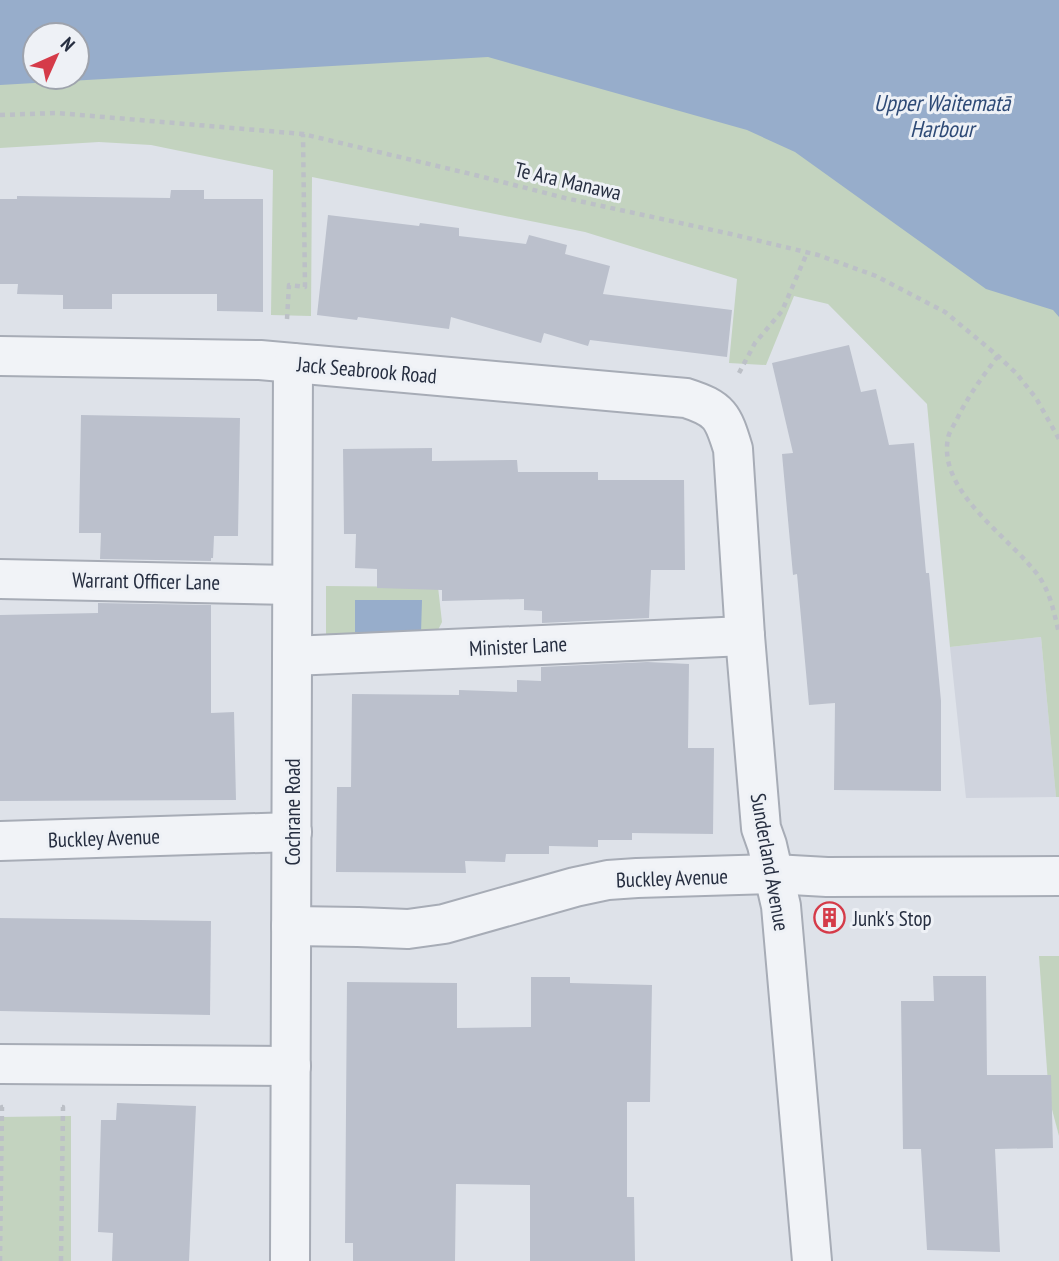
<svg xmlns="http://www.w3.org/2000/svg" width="1059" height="1261" font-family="'PT Sans Narrow',sans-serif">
<rect width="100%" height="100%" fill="#dee2e9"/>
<!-- built -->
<path fill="#d0d4de" d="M1041,637L1056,797L966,798L950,647Z"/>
<!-- green -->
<g fill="#c3d3bf" fill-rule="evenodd">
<path d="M0,0H1059V797H1056L1041,637L950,647L927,404L828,304L794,296L766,365L729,363L737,279L585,232L312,177L311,316L271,315L273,170L151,145L99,142L0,148ZM35,35H77V77H35Z"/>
<path d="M326,586L438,587L442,622L435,636L384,641L389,632H421V601L355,632H374L368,644H326Z"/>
<path d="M1039,956H1059V1136L1049,1098Z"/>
<path d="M71,1116V1261H0V1117Z"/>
</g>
<!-- water -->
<g fill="#97adcb" fill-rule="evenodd">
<path d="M0,0H1059V317L1053,310L986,289L795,152L747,130L488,57L0,85ZM35,35H77V77H35Z"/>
<path d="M355,600H422L421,632H355Z"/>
</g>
<!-- building -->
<g fill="#bbc0cc">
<path d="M171,190H204V199H263V312L217,311V294H112V309H63V295L17,294L18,284H0V199H17V196L170,198Z"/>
<path d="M328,215L419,226L420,223L459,228V236L526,244L529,235L567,245L565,254L610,266L603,294L732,310L727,357L590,340L588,346L544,333L541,343L451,317L449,329L358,317L357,320L317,315Z"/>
<path d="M849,345L861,392L876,389L889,445L914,443L926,573H929L941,701V791L834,790L835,703L809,705L797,574L793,575L782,454L793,453L772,363Z"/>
<path d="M81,415L240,418L238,536H214L213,558H211V561L100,559L101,533H79Z"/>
<path d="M432,448V461L517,460L518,472H598V480H684L685,570H651L649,618L542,623V611L524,610V599L442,601V590L377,588V569L355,568L356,534H344L343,449Z"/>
<path d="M98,603L211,605V713L234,712L236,800L0,801V615L98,613Z"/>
<path d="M647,662L689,664L688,748H714L713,834L632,833V840H598V847L549,846V854H506L505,862L465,861L466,873L336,872L337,787H351L352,694L459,695V690L517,692V680L541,681V667Z"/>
<path d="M0,918L211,921L210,1015L0,1011Z"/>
<path d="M933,976H986L987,1075H1051L1053,1148L995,1149L1000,1252L927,1250L921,1149H903L901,1001H934Z"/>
<path d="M531,977H570V983L652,985L650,1102H627V1197H634L635,1261H530V1185L456,1184L455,1261H353V1243H345L347,982L457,983V1028L531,1027Z"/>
<path d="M117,1103L196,1106L189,1261H112L113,1233L98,1232L101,1120H116Z"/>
</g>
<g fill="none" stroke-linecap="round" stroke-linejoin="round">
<defs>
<g id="street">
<path d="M0,356L260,360L686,398C720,409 723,416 733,449L745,636L761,828L767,845L781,906L812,1261"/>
<path d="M0,579L292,585"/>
<path d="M292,656L745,636"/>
<path d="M0,841L292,832"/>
<path d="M291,926L358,927L408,929L444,924L575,887L608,880L637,878L774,874L827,877L1059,876"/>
<path d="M0,1064L291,1066"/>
<path d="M290,1261L293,363"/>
</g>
</defs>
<!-- street casing -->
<use href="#street" stroke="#a7acb6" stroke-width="42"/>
<!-- path -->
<g stroke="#bcc0c7" stroke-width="4.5" stroke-dasharray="5 5" stroke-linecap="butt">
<path d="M0,115L57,113L303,134L475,175L565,198L731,234L818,255L876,276L945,312L998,356L1016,373L1036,398L1059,439"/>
<path d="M287,319L289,285L305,287L303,134"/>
<path d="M998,356C983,376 968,396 957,419C954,425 949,432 948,438C937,493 1013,539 1040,578C1051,595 1054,613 1059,633"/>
<path d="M739,373L755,343L782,311L807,253"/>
<path d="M0,1261L2,1107H4"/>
<path d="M61,1261L63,1107H62"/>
</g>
<!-- street -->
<use href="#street" stroke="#f1f3f7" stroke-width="38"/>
</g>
<!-- icons -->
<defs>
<symbol id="building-ring" viewBox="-11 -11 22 22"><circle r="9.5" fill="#eef1f6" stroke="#d53b49" stroke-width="1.5"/><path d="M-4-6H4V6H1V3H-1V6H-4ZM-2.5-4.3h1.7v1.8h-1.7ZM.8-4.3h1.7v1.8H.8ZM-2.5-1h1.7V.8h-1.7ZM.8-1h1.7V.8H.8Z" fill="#d53b49"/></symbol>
</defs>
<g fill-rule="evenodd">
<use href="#building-ring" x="812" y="900" width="35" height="35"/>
</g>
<g text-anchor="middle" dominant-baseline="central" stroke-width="6" stroke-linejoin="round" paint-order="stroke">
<!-- street labels -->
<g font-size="21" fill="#262e40" stroke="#eef1f6">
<text transform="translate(568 181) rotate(13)">Te Ara Manawa</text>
<text transform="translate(367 370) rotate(5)">Jack Seabrook Road</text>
<text transform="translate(146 581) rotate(1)">Warrant Officer Lane</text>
<text transform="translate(518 646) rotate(-3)">Minister Lane</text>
<text transform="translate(292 812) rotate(-90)">Cochrane Road</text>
<text transform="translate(104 838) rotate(-2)">Buckley Avenue</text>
<text transform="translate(770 862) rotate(80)">Sunderland Avenue</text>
<text transform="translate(672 878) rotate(-2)">Buckley Avenue</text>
</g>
<!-- poi labels -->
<g font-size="21" fill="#262e40" stroke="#eef1f6" text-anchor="start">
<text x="853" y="918">Junk's Stop</text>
</g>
<!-- water labels -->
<g font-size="23" font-style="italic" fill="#2e4a76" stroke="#eef1f6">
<text x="942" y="102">Upper Waitematā<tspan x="942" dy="26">Harbour</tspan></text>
</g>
</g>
<!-- north arrow -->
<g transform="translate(56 56) rotate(45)"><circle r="33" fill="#eef1f6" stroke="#9ea3ad" stroke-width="2"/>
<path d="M0-5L12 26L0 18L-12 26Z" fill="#d53b49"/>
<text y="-10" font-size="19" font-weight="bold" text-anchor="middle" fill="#262e40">N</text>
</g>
</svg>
